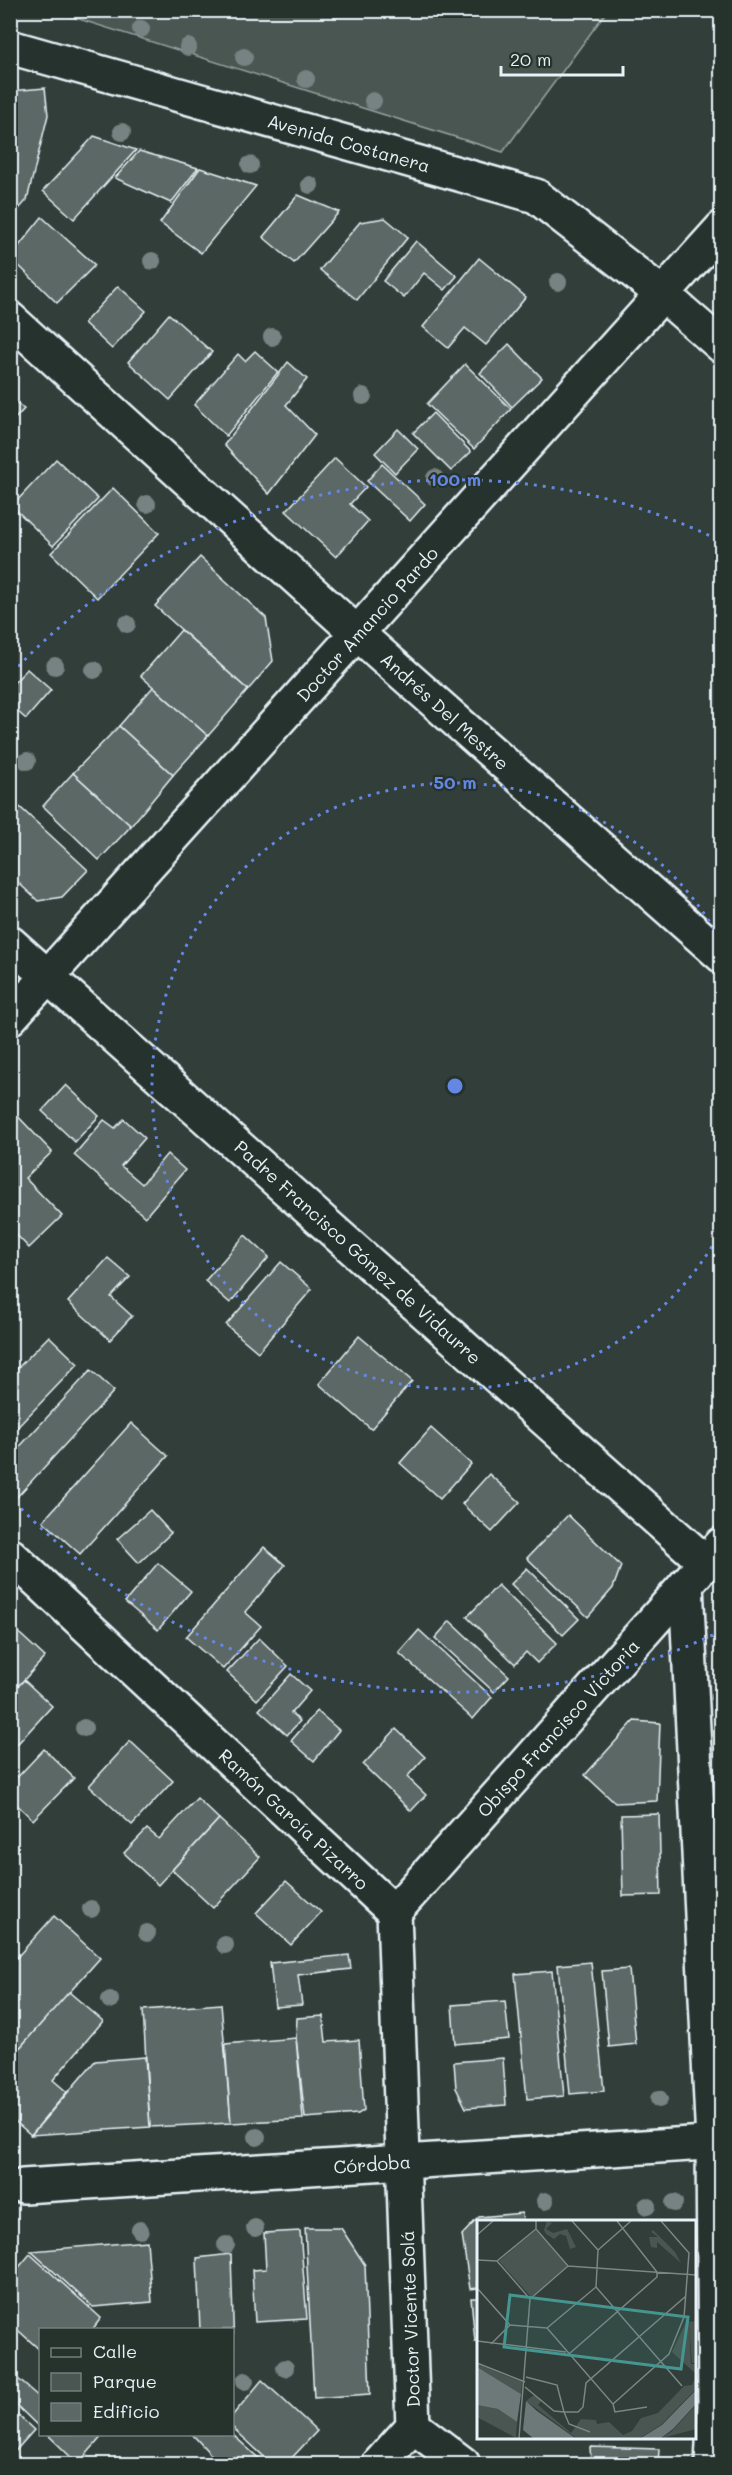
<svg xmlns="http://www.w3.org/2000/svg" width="732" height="2475" font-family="Mali,sans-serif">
<rect width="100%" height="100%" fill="#323e39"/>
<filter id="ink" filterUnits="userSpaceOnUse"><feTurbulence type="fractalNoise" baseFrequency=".0167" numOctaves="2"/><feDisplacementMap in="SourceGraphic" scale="12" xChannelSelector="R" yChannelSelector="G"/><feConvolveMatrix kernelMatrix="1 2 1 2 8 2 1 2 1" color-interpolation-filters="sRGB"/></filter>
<g filter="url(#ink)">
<!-- green -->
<path fill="#495651" stroke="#98a4a4" stroke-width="1.5" d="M68,11V10L607,11L503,152L69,16Z"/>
<!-- building -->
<g fill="#5c6865" stroke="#e8f1f8" stroke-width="1.5">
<path d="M45,88L48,115L27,200L10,219V91Z"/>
<path d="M94,136L136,150L74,219L43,191Z"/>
<path d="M139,151L198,168L171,203L115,178Z"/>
<path d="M200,168L256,186L201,253L160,223Z"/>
<path d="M298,195L339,212L294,263L263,237Z"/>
<path d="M42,217L95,265L57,303L10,257Z"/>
<path d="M385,218L408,237L357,300L320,270L360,222Z"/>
<path d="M416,241L457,276L445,290L424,273L404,298L383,281Z"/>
<path d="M479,258L526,297L486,345L465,328L448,348L423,327Z"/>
<path d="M118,286L146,311L112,349L84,323Z"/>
<path d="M169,314L212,352L170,400L128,362Z"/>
<path d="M509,344L542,378L512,407L480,373Z"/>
<path d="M255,351L278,372L226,436L194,405L238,354L245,361Z"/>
<path d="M288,362L307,379L286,405L315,435L269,494L224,445Z"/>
<path d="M465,364L511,409L474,449L427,404Z"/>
<path d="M10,397L24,409L10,424Z"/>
<path d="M433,413L471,452L451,471L413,433Z"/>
<path d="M398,429L418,449L395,473L375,453Z"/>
<path d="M335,458L366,487L350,504L368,521L336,557L286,511Z"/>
<path d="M56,459L98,499L53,546L12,506Z"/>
<path d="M382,464L425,504L410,521L367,481Z"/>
<path d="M113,488L159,533L97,598L51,553Z"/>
<path d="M200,557L266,618L273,661L248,690L155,606Z"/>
<path d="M181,630L248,690L208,736L141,676Z"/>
<path d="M27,669L51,690L26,719L10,705V687Z"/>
<path d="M153,687L208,736L173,775L119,726Z"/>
<path d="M119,726L173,775L131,826L73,773Z"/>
<path d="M73,773L131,826L99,860L43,806Z"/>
<path d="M10,798L88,870L62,897L38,901L10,875Z"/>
<path d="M66,1085L99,1116L75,1142L42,1111Z"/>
<path d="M10,1108L52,1152L25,1178L62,1216L29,1248L10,1228Z"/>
<path d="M124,1119L145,1138L121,1166L142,1184L167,1154L185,1170L145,1217L74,1155L104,1120L115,1128Z"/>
<path d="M245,1235L269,1257L230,1303L205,1281Z"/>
<path d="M108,1258L130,1277L111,1297L132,1316L110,1340L68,1302Z"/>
<path d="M281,1262L312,1289L258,1352L226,1325Z"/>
<path d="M49,1336L78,1364L10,1435V1376Z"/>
<path d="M359,1336L412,1381L371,1429L319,1384Z"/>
<path d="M91,1370L114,1391L16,1498L10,1492V1457Z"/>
<path d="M131,1423L168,1456L80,1554L43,1521Z"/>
<path d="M431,1428L471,1464L440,1499L400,1463Z"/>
<path d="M489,1474L520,1502L492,1532L462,1504Z"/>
<path d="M150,1510L171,1533L139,1563L117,1539Z"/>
<path d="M568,1515L621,1566L613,1588L588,1617L527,1558Z"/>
<path d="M264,1547L285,1565L245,1612L261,1626L223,1669L186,1637Z"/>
<path d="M158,1563L191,1591L158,1630L125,1602Z"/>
<path d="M527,1568L579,1619L563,1635L511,1584Z"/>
<path d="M498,1585L557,1643L537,1663L526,1652L515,1664L467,1617Z"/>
<path d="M450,1621L509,1676L494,1692L435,1638Z"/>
<path d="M10,1625L45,1657L10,1695Z"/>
<path d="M419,1630L492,1697L473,1719L399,1653Z"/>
<path d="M259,1638L288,1666L257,1700L227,1672Z"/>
<path d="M291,1674L310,1691L291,1713L300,1721L287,1735L259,1710Z"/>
<path d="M24,1680L52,1706L10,1752V1695Z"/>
<path d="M317,1711L339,1730L314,1761L291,1741Z"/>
<path d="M634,1721L660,1723L657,1801L615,1803L585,1775Z"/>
<path d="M396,1729L425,1757L407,1777L426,1795L411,1811L363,1765Z"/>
<path d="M130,1741L173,1781L132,1825L89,1786Z"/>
<path d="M44,1749L74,1778L33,1820L10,1798V1785Z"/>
<path d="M197,1798L219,1819L158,1885L124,1853L147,1829L159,1839Z"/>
<path d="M659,1814L661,1895L623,1896L621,1815Z"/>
<path d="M219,1819L260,1857L213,1908L172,1870Z"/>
<path d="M286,1881L321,1912L291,1945L256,1913Z"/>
<path d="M54,1916L100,1958L10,2059V1965Z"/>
<path d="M349,1955L351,1969L298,1975L302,2005L275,2007L270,1963Z"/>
<path d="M591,1962L604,2091L570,2094L558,1965Z"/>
<path d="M629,1969L636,2044L609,2047L602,1971Z"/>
<path d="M552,1971L564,2096L527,2099L515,1974Z"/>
<path d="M69,1992L103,2021L53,2080L67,2092L31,2135L10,2117V2059Z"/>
<path d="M505,2001L509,2039L455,2044L452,2005Z"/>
<path d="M221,2004L231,2123L150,2127L143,2010Z"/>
<path d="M323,2016L326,2042L359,2040L364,2110L358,2114L305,2118L296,2038L297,2018Z"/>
<path d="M296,2038L303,2119L231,2123L225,2044Z"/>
<path d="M145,2057L150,2127L31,2135L95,2061Z"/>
<path d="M503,2058L506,2105L466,2108L456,2088L454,2062Z"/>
<path d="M522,2213L523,2222H478V2288L470,2289L462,2235L479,2217Z"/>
<path d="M305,2228H341L365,2265L370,2394L314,2398Z"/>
<path d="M300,2231L307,2319L255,2322L252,2270L266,2269L264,2233Z"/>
<path d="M147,2241L152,2302L93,2307L31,2251Z"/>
<path d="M30,2254L101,2318L92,2330H40V2350L10,2323V2278Z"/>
<path d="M231,2254L234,2352H232V2330H200L197,2258Z"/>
<path d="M471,2298H478V2341H475Z"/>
<path d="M10,2372L40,2398V2428L10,2399Z"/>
<path d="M262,2380L317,2431L286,2464H272L232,2427V2416Z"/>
<path d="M10,2408L34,2430L10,2457Z"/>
<path d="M47,2434H104L78,2464Z"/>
<path d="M192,2434H232L265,2464H206L213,2457Z"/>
<path d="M590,2447L659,2449L658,2464H591Z"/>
</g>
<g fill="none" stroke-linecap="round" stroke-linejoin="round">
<defs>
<g id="minor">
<path d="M10,47L536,196L661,293L722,346"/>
<path d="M10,319L358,634L722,956"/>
<path d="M10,943L705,1562"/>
<path d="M10,1018L722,228"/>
<path d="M10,1555L394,1912L413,2426L379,2464"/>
<path d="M686,1584L713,2142L715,2405L712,2464"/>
<path d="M394,1912L722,1544"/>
<path d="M413,2426L463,2464"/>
</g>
<path id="major" d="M23,2186L722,2142"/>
</defs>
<!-- minor casing -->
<use href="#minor" stroke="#e8f1f8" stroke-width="38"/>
<!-- major casing -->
<use href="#major" stroke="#e8f1f8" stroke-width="38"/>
<!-- minor -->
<use href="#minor" stroke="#26332d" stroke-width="33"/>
<!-- major -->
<use href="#major" stroke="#26332d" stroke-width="33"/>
</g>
<!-- trees -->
<g fill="#778382">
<circle cx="141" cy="29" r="9"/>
<circle cx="188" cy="47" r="9"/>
<circle cx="244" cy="57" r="9"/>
<circle cx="306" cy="79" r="9"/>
<circle cx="373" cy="101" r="9"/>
<circle cx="122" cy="132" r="9"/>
<circle cx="250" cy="165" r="9"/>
<circle cx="310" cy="185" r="9"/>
<circle cx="152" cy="261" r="9"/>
<circle cx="558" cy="282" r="9"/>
<circle cx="272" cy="337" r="9"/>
<circle cx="363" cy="396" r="9"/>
<circle cx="435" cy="478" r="9"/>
<circle cx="147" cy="504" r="9"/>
<circle cx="127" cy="624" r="9"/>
<circle cx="55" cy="666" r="9"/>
<circle cx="94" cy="670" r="9"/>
<circle cx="27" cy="761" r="9"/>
<circle cx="84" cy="1728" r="9"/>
<circle cx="91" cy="1909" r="9"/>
<circle cx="147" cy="1933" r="9"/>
<circle cx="225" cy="1945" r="9"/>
<circle cx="110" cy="2000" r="9"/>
<circle cx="659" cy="2099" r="9"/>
<circle cx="257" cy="2137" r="9"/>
<circle cx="545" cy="2201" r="9"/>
<circle cx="674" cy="2203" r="9"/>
<circle cx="647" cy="2206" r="9"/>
<circle cx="255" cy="2228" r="9"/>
<circle cx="140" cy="2230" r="9"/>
<circle cx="226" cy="2245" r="9"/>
<circle cx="285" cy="2368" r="9"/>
<circle cx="245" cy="2381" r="9"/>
</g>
</g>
<!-- distance rings -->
<g fill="none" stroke="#6487e3" stroke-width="3" stroke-dasharray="3 6">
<path d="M721 1231A303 303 0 1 1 721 941"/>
<path d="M721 1631A606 606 0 0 1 12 1499M12 673A606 606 0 0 1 721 541"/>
</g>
<g text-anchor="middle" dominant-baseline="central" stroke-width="4.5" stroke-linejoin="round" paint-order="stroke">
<!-- street labels -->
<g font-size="18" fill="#e8f1f8" stroke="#26332d">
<text transform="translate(349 143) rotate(16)">Avenida Costanera</text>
<text transform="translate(367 624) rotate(-48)">Doctor Amancio Pardo</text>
<text transform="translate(445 711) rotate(42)">Andrés Del Mestre</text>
<text transform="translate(358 1252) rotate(42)">Padre Francisco Gómez de Vidaurre</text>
<text transform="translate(558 1728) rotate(-48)">Obispo Francisco Victoria</text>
<text transform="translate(294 1819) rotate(43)">Ramón García Pizarro</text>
<text transform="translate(372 2164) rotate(-4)">Córdoba</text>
<text transform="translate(410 2319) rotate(-92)">Doctor Vicente Solá</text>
</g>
</g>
<!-- overview -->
<g transform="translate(477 2220)">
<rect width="219" height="219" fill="#323e39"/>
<path d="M70,1L75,3L69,9L76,13L90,9L99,27L93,29L89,16L83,14L77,19L69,14L67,10ZM59,10L90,46L54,77L22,41ZM176,10L198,32L204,43L180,22V28L174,27L172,17H181L174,12ZM219,101V143H215L212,106L214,144H219V154L195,132L209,102ZM0,144L45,162L44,174L0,147ZM219,156V169L184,205L163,218H99L49,181L57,175L65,180L61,185L94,213L104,199L119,200L120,204L132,202L146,215L155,211L164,198L181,193L207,166L215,165ZM0,185L21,189L40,202L39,218L0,197ZM219,185V209L185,218L195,211Z" fill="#495651"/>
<path d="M0,147L44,174L40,202L21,189L0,185ZM219,170V184L196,209L184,218H164L185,205ZM49,181L60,191L98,218H56L46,210Z" fill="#6d7978"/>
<path fill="none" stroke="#7b8685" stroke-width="1.5" d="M140,1L180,52M59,9L20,41L53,79L91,46L59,9V1M0,15L16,1M121,30L154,1M0,40L20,41M91,46L219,55M119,67L205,166M0,68L33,105L70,108L119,67L121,30L95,1M70,108L136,184L138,192L170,187M0,121L89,132M14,124L33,105M92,134L180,57V52M0,143L48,162M49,157L80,165L87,192H101L106,187L109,163L209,76M48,167L77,191L87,192L92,204L113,212M136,184L192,134L207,97L212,33L184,1M42,218L53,79"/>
<path fill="#459590" fill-opacity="0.15" stroke="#459590" stroke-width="3" d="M33,75L211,97L204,149L27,127Z"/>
<rect width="219" height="219" fill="none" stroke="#e8f1f8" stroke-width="3"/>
</g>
<circle cx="455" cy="1086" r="9" fill="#6487e3" stroke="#26332d" stroke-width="3"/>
<g font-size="18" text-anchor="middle" font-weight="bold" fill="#6487e3" stroke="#26332d" stroke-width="4.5" stroke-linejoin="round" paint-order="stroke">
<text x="455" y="486">100 m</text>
<text x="455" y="789">50 m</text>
</g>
<!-- margin -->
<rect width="732" height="2475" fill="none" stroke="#26332d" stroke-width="36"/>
<rect x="18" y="18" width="696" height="2439" fill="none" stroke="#e8f1f8" stroke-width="2" filter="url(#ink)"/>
<!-- legend -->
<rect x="39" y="2328" width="195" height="108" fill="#26332d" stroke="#747f7e" stroke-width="1.5"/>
<rect x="51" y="2348" width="30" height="9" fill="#26332d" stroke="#747f7e" stroke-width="1.5"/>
<text x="93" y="2358" font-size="18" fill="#e8f1f8">Calle</text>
<rect x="51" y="2373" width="30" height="18" fill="#495651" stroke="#747f7e" stroke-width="1.5"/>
<text x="93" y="2388" font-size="18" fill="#e8f1f8">Parque</text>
<rect x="51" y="2403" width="30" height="18" fill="#5c6865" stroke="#747f7e" stroke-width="1.5"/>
<text x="93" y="2418" font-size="18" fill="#e8f1f8">Edificio</text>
<!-- scale -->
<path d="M501 66v9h122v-9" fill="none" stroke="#e8f1f8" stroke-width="3"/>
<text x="510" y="66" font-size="18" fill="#e8f1f8" stroke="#26332d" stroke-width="4.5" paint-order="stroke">20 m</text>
</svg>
